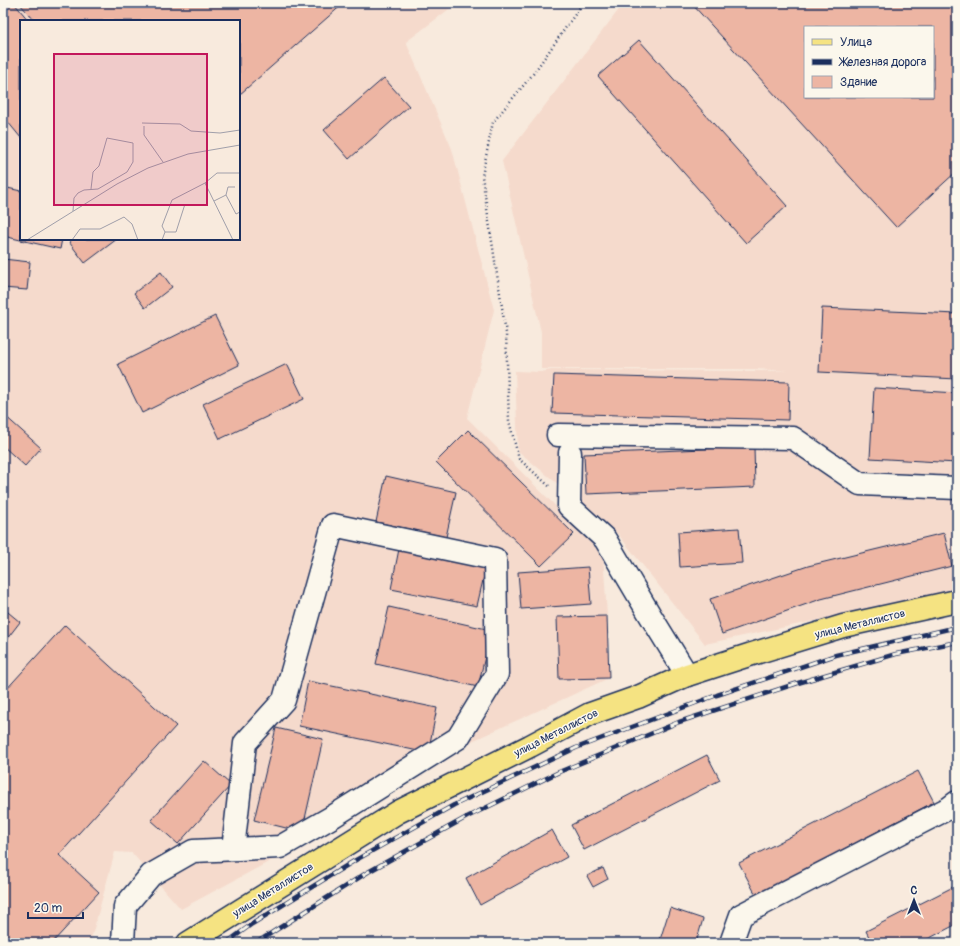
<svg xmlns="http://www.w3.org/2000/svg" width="960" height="946" font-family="Pangolin,sans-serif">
<rect width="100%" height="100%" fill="#f8eadd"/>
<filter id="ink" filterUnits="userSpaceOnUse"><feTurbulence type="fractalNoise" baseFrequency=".025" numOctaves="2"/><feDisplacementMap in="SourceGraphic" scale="8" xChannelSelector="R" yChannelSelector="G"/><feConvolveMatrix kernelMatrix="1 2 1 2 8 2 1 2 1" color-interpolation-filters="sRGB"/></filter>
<g filter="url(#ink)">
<!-- built -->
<g fill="#f5dacc" fill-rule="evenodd">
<path d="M3,3H457L406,42L452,149L494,310L467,418L603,553L607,616L609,678L472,741L373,806L181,909L132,853L115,852L90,943H3ZM21,21H239V239H21Z"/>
<path d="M624,3H957V591L705,644L618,534L518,451L515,371L541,372L551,370L788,371L755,369H541V332L502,161ZM805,27H933V97H805Z"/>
</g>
<!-- building -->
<g fill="#edb5a3" stroke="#1b2f5e" fill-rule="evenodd">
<path d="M3,3H14L29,21H21V138L3,116Z"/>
<path d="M19,3H344L239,95V21H35Z"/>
<path d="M691,3H957V171L896,227ZM805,27H933V97H805Z"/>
<path d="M639,40L787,206L746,243L598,76Z"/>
<path d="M384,78L409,106L349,159L324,130Z"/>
<path d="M3,187L21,191V239H62L60,249L3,236Z"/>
<path d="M73,239H117L85,263L69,242Z"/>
<path d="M3,259L30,262L27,290L3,288Z"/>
<path d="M161,272L172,287L145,308L134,293Z"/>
<path d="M822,308L957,314V379L819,372Z"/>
<path d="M215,316L239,365L142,413L118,364Z"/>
<path d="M287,364L304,399L220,439L203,404Z"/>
<path d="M554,375L789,382L788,420L552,413Z"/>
<path d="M874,388L957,393V463L870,458Z"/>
<path d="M3,414L41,448L25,466L3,446Z"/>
<path d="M468,430L574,534L541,566L436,462Z"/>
<path d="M754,447L755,487L586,494L584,454Z"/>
<path d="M386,476L456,492L446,537L376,522Z"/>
<path d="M739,528L742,563L680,567L678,532Z"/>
<path d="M944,533L952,566L821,599L722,634L710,599L808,566Z"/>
<path d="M399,549L486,567L477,606L391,589Z"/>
<path d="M588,567L591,604L521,609L518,572Z"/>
<path d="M389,607L491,630L478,687L376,664Z"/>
<path d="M3,608L20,622L3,644Z"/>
<path d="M607,616L609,678L559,679L557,617Z"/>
<path d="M65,625L176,726L59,855L99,892L52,943H3V693Z"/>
<path d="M308,681L437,708L428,753L299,726Z"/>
<path d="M276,728L323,739L302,832L254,820Z"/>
<path d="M707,755L720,780L584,850L571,825Z"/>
<path d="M204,761L231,785L178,844L151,820Z"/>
<path d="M918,771L934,802L756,895L739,863Z"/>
<path d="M552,830L567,857L480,905L466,878Z"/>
<path d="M603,868L608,879L593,887L587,876Z"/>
<path d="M953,887L957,893V924L920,943H872L866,931Z"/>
<path d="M670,908L703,919L696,943H659Z"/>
</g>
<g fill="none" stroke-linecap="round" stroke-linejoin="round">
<defs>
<g id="minor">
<path d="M558,435L793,438L860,484L957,488"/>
<path d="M570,453L569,506L605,539L650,615L687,675"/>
<path d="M123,943L125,906L151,875L193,851L280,847L332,817L458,738L497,674L495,559L333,525L284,700L245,743L233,849"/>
<path d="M731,943L741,915L949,808L957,802"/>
</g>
<path id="major" d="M188,943L398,812L530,746L590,714L638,697L687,675L752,654L843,626L957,601"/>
</defs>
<!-- minor casing -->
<use href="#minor" stroke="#1b2f5e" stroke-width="25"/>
<!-- major casing -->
<use href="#major" stroke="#1b2f5e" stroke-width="25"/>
<!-- path -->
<path stroke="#1b2f5e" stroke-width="2.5" stroke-dasharray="1 3" stroke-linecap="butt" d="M549,486L519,459L509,421L506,333L482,176L493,122L533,74L583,3"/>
<!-- minor -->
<use href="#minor" stroke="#fbf7ec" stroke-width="22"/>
<!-- major -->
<use href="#major" stroke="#f5e382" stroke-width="22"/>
<defs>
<g id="rail">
<path d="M226,943L252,924L354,861L454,805L576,748L717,695L836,655L957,627"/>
<path d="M256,943L276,930L368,872L467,817L559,772L679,722L798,683L896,654L957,642"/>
</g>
</defs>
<!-- rail casing -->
<use href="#rail" stroke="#1b2f5e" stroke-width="4.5"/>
<!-- rail -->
<use href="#rail" stroke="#fbf7ec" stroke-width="3" stroke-dasharray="9" stroke-linecap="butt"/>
</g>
</g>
<g text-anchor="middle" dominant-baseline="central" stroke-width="3" stroke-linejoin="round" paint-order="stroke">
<!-- street labels -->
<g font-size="11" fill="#1b2f5e" stroke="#fbf7ec">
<text transform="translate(860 624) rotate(-14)">улица Металлистов</text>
<text transform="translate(556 733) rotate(-27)">улица Металлистов</text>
<text transform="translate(273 890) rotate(-32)">улица Металлистов</text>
</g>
</g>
<!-- overview -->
<g transform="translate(20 20)">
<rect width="220" height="220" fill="#f8eadd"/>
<path fill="none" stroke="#a09faa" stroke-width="1" d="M122,103L160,104L171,111L200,113L220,110M124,106V115L143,142M185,163L213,220M215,167H208L206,175L216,194L220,192M194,181L206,175M53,191L54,178L58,173L64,170L78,169L107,152L113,142V123L87,118L79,146L73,152L71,169M145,212H156L165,184M7,220L97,164L128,148L168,134L220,125M52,220L60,209H80L104,197L112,204L118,220M142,220L145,212L142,206L152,180L185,163L197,153H220"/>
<path fill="#c2185b" fill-opacity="0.15" stroke="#c2185b" stroke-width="2" d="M34,34H187V185H34Z"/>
<rect width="220" height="220" fill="none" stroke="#1b2f5e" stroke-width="2"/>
</g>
<!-- margin -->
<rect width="960" height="946" fill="none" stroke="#fbf7ec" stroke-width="16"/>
<rect x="8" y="8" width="944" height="930" fill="none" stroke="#1b2f5e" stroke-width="1.5" filter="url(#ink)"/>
<!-- legend -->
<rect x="804" y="26" width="130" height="72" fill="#fbf7ec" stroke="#a1a7b3"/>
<rect x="812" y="39" width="20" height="6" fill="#f5e382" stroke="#a1a7b3"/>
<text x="840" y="46" font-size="12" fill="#1b2f5e">Улица</text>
<rect x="812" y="59" width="20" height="6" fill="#1b2f5e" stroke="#a1a7b3"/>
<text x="840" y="66" font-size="12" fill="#1b2f5e">Железная дорога</text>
<rect x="812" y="76" width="20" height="12" fill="#edb5a3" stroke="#a1a7b3"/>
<text x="840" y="86" font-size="12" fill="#1b2f5e">Здание</text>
<!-- north arrow -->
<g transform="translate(914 900)" stroke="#fbf7ec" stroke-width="3" paint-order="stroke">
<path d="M0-3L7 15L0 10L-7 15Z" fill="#1b2f5e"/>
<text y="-6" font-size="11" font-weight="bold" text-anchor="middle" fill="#1b2f5e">С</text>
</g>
<!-- scale -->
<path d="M28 912v6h55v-6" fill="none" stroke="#1b2f5e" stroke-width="2"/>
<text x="34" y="912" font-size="12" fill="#1b2f5e" stroke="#fbf7ec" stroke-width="3" paint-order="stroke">20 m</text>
</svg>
